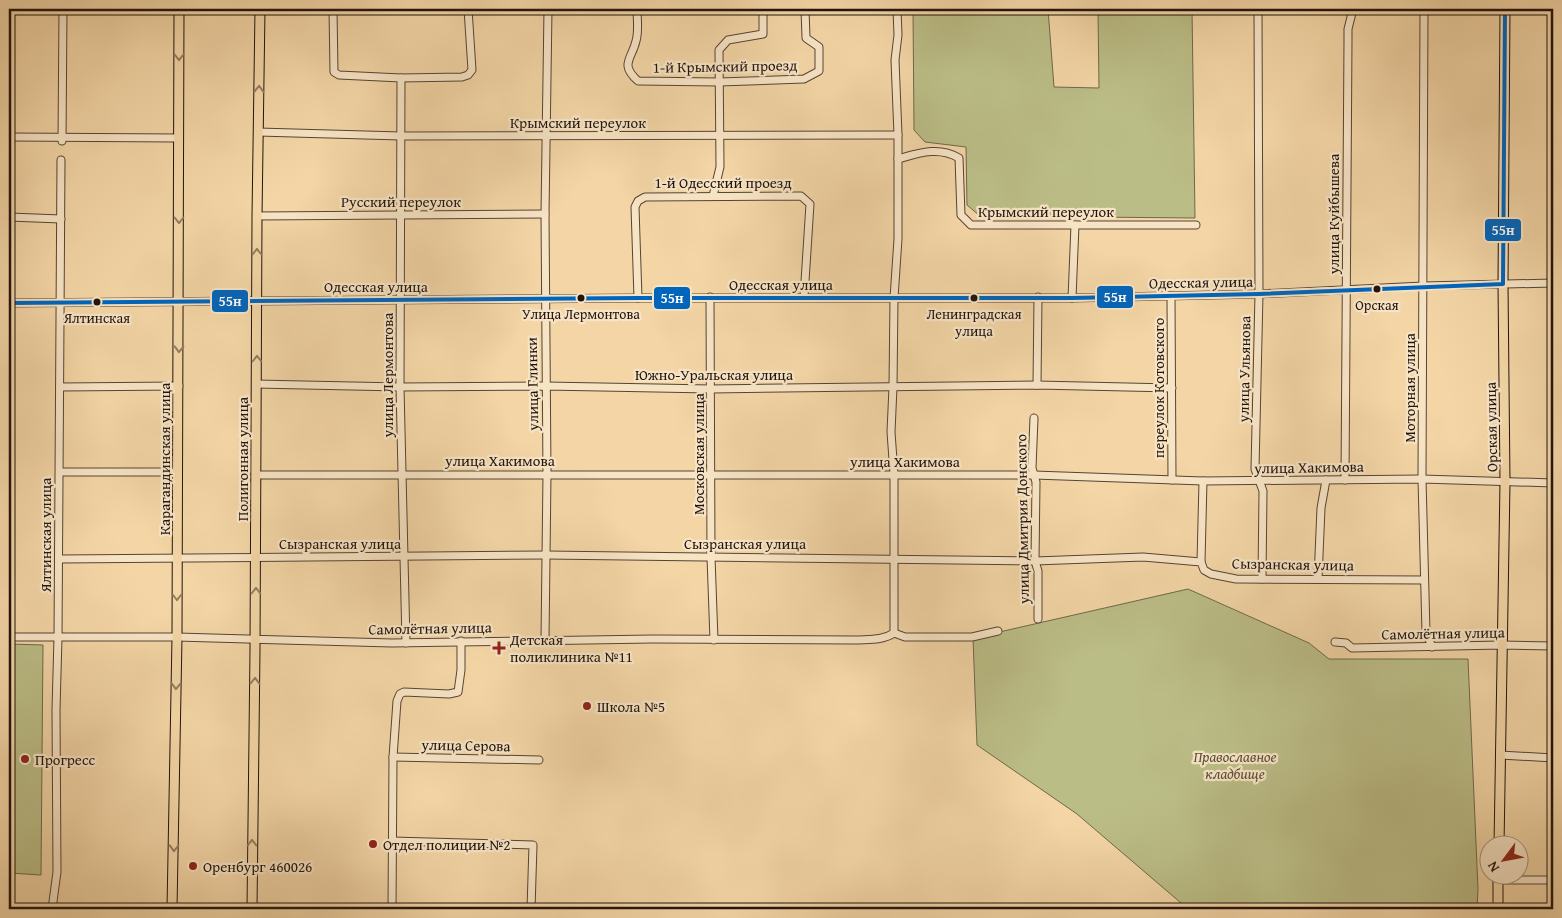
<svg xmlns="http://www.w3.org/2000/svg" width="1562" height="918" font-family="'Gentium Book Plus',serif">
<rect width="100%" height="100%" fill="#f3d5a6"/>
<filter id="stains"><feTurbulence type="fractalNoise" baseFrequency=".004" numOctaves="4"/><feColorMatrix values="0 0 0 0 .2 0 0 0 0 .09 0 0 0 0 .02 0 0 0 .5 -.17"/></filter>
<radialGradient id="worn" r=".72"><stop offset=".6" stop-color="#630" stop-opacity="0"/><stop offset="1" stop-color="#630" stop-opacity=".3"/></radialGradient>
<!-- green -->
<g fill="#bbbd87" stroke="#6e684a">
<path d="M913,9H1048L1054,87L1099,88L1098,9H1192L1195,218L980,216L967,205L966,147L925,142L914,130Z"/>
<path d="M1188,589L1309,643L1329,659H1468L1478,889L1477,909H1188L1077,814L977,745L973,638Z"/>
<path d="M9,644L43,645L41,875L9,873Z"/>
</g>
<g fill="none" stroke-linecap="round" stroke-linejoin="round">
<defs>
<g id="minor">
<path d="M333,9L334,72L339,75L401,78L462,77L468,75L472,70L468,9"/>
<path d="M637,9C637,19 639,31 636,41C632,59 619,64 638,81L719,82L804,79L819,71V47L806,38L805,9"/>
<path d="M1258,9L1259,294L1255,469L1263,491L1262,579"/>
<path d="M1424,9L1422,479L1426,632L1432,647"/>
<path d="M401,78L400,387L406,643"/>
<path d="M258,132L401,136L898,135"/>
<path d="M9,137L179,138"/>
<path d="M62,141L63,9"/>
<path d="M898,159C919,153 939,146 959,158L961,215L971,225H1196"/>
<path d="M713,196L720,167L719,50L728,40L763,34V9"/>
<path d="M257,216L545,214"/>
<path d="M9,217L61,219"/>
<path d="M1171,296L1172,480"/>
<path d="M710,297L711,557L714,640"/>
<path d="M638,298L635,207L638,201L645,197L801,196L810,204L804,297"/>
<path d="M1072,298L1075,225"/>
<path d="M9,303L638,298H1072L1259,294L1423,286L1553,283"/>
<path d="M256,384L400,387L546,386L711,389L1037,385L1172,388"/>
<path d="M1037,385L1038,297"/>
<path d="M60,387L179,386"/>
<path d="M1034,418L1032,468L1036,482L1035,561L1038,571V619"/>
<path d="M60,472H178"/>
<path d="M256,475H1034L1203,481L1422,479L1553,483"/>
<path d="M1345,480L1348,40V29L1353,9"/>
<path d="M59,559L546,555L1035,561L1143,557L1201,562L1204,570L1211,574L1236,579L1424,580"/>
<path d="M1201,562L1203,481"/>
<path d="M1318,579L1321,508L1326,480"/>
<path d="M894,633V474L891,432L893,387L894,298L898,239V135L895,60L898,35L897,9"/>
<path d="M894,633L905,637H972L998,631"/>
<path d="M9,637H177L392,643L652,639L855,640C868,639 882,641 894,633"/>
<path d="M545,640L547,474L545,214L548,9"/>
<path d="M1335,642L1346,643L1352,648L1502,645L1553,646"/>
<path d="M1500,755L1553,758"/>
<path d="M393,757L539,760"/>
<path d="M392,841L533,845L531,909"/>
<path d="M1498,880H1553"/>
<path d="M52,909L57,872L56,710L58,637L61,160"/>
<path d="M392,909L393,757L397,701L400,694L404,692L449,694L458,692L461,670V641"/>
</g>
<g id="major">
<path d="M1499,846L1505,482L1503,284L1505,9"/>
<path d="M172,909L177,637L179,9"/>
<path d="M252,909L255,649L257,216L260,9"/>
<path d="M1498,909V876"/>
</g>
</defs>
<!-- minor casing -->
<use href="#minor" stroke="#564434" stroke-width="9"/>
<!-- major casing -->
<use href="#major" stroke="#21140e" stroke-width="11"/>
<!-- minor -->
<use href="#minor" stroke="#f7e4c5" stroke-width="7"/>
<!-- major -->
<use href="#major" stroke="#f3d5a6" stroke-width="9"/>
<defs>
<path id="bus-1" d="M9,303L638,298H1072L1259,294L1503,284L1505,9"/>
</defs>
<!-- bus-1 casing -->
<use href="#bus-1" stroke="#f7e4c5" stroke-width="8"/>
<!-- bus-1 -->
<use href="#bus-1" stroke="#0065bd" stroke-width="4"/>
</g>
<!-- one-way arrows -->
<defs><path id="oneway-chevron" d="M-2-3.5L2.5 0L-2 3.5" fill="none" stroke-width="1.6" stroke-linecap="round" stroke-linejoin="round" transform="scale(1.25)"/></defs>
<g stroke="#947e62">
<use href="#oneway-chevron" transform="translate(179 57) rotate(90)"/>
<use href="#oneway-chevron" transform="translate(259 89) rotate(-89)"/>
<use href="#oneway-chevron" transform="translate(179 220) rotate(90)"/>
<use href="#oneway-chevron" transform="translate(257 252) rotate(-90)"/>
<use href="#oneway-chevron" transform="translate(179 349) rotate(91)"/>
<use href="#oneway-chevron" transform="translate(257 359) rotate(-90)"/>
<use href="#oneway-chevron" transform="translate(256 591) rotate(-90)"/>
<use href="#oneway-chevron" transform="translate(177 597) rotate(90)"/>
<use href="#oneway-chevron" transform="translate(255 681) rotate(-89)"/>
<use href="#oneway-chevron" transform="translate(176 686) rotate(92)"/>
<use href="#oneway-chevron" transform="translate(252 843) rotate(-90)"/>
<use href="#oneway-chevron" transform="translate(174 848) rotate(91)"/>
</g>
<!-- markers -->
<g fill="#21140e" stroke="#f7e4c5" stroke-width="2">
<circle cx="1377" cy="289" r="4.5"/>
<circle cx="581" cy="298" r="4.5"/>
<circle cx="974" cy="298" r="4.5"/>
<circle cx="97" cy="302" r="4.5"/>
</g>
<g fill="#8f2418" stroke="#f7e4c5" stroke-width="2">
<path d="M496.5 640.5h5v5h5v5h-5v5h-5v-5h-5v-5h5z"/>
<circle cx="587" cy="706" r="5"/>
<circle cx="25" cy="759" r="5"/>
<circle cx="373" cy="844" r="5"/>
<circle cx="193" cy="866" r="5"/>
</g>
<g text-anchor="middle" dominant-baseline="central" stroke-width="4.5" stroke-linejoin="round" paint-order="stroke">
<!-- bus labels -->
<g font-size="14" fill="#21140e" stroke="#f7e4c5">
<text x="1377" y="305">Орская</text>
<text x="581" y="314">Улица Лермонтова</text>
<text x="974" y="314">Ленинградская<tspan x="974" dy="17">улица</tspan></text>
<text x="97" y="318">Ялтинская</text>
</g>
<!-- street labels -->
<g font-size="15" fill="#21140e" stroke="#f7e4c5">
<text transform="translate(725 66) rotate(-1)">1-й Крымский проезд</text>
<text x="578" y="122">Крымский переулок</text>
<text x="723" y="182">1-й Одесский проезд</text>
<text x="401" y="201">Русский переулок</text>
<text x="1046" y="211">Крымский переулок</text>
<text transform="translate(1333 214) rotate(-90)">улица Куйбышева</text>
<text transform="translate(1201 282) rotate(-1)">Одесская улица</text>
<text x="781" y="284">Одесская улица</text>
<text x="376" y="286">Одесская улица</text>
<text transform="translate(1244 369) rotate(-89)">улица Ульянова</text>
<text x="714" y="374">Южно-Уральская улица</text>
<text transform="translate(387 375) rotate(-90)">улица Лермонтова</text>
<text transform="translate(532 384) rotate(-91)">улица Глинки</text>
<text transform="translate(1158 388) rotate(-90)">переулок Котовского</text>
<text transform="translate(1409 388) rotate(-90)">Моторная улица</text>
<text transform="translate(1491 427) rotate(-91)">Орская улица</text>
<text transform="translate(698 454) rotate(-90)">Московская улица</text>
<text transform="translate(164 459) rotate(-90)">Карагандинская улица</text>
<text transform="translate(242 459) rotate(-90)">Полигонная улица</text>
<text x="500" y="460">улица Хакимова</text>
<text x="905" y="461">улица Хакимова</text>
<text transform="translate(1309 467) rotate(-1)">улица Хакимова</text>
<text transform="translate(1022 519) rotate(-91)">улица Дмитрия Донского</text>
<text transform="translate(45 535) rotate(-90)">Ялтинская улица</text>
<text x="340" y="543">Сызранская улица</text>
<text x="745" y="543">Сызранская улица</text>
<text transform="translate(1293 564) rotate(1)">Сызранская улица</text>
<text transform="translate(430 628) rotate(-1)">Самолётная улица</text>
<text transform="translate(1443 633) rotate(-1)">Самолётная улица</text>
<text transform="translate(466 745) rotate(1)">улица Серова</text>
</g>
<!-- poi labels -->
<g font-size="15" fill="#21140e" stroke="#f7e4c5" text-anchor="start">
<text x="510" y="639">Детская<tspan x="510" dy="17">поликлиника №11</tspan></text>
<text x="597" y="706">Школа №5</text>
<text x="35" y="759">Прогресс</text>
<text x="383" y="844">Отдел полиции №2</text>
<text x="203" y="866">Оренбург 460026</text>
</g>
<!-- park labels -->
<g font-size="15" font-style="italic" fill="#574f38" stroke="#f7e4c5">
<text x="1235" y="756">Православное<tspan x="1235" dy="17">кладбище</tspan></text>
</g>
</g>
<g stroke="#f7e4c5" stroke-width="2">
<rect x="1484" y="218" width="38" height="24" rx="5" fill="#0065bd"/>
<rect x="1096" y="285" width="38" height="24" rx="5" fill="#0065bd"/>
<rect x="653" y="286" width="38" height="24" rx="5" fill="#0065bd"/>
<rect x="211" y="289" width="38" height="24" rx="5" fill="#0065bd"/>
</g>
<g font-size="14" text-anchor="middle" font-weight="bold" fill="#fff">
<text x="1503" y="235">55н</text>
<text x="1115" y="302">55н</text>
<text x="672" y="303">55н</text>
<text x="230" y="306">55н</text>
</g>
<!-- margin -->
<rect width="1562" height="918" fill="none" stroke="#f3d5a6" stroke-width="30"/>
<rect x="10" y="10" width="1542" height="898" fill="none" stroke="#21140e" stroke-width="2.5"/>
<rect x="15" y="15" width="1532" height="888" fill="none" stroke="#21140e"/>
<!-- north arrow -->
<g transform="translate(1504 860) rotate(238)"><circle r="24" fill="#f7e4c5" stroke="#a1917c"/>
<path d="M0-4L9 19L0 12L-9 19Z" fill="#8f2418"/>
<text y="-8" font-size="14" font-weight="bold" text-anchor="middle" fill="#21140e">N</text>
</g>
<rect width="100%" height="100%" filter="url(#stains)"/>
<rect width="100%" height="100%" fill="url(#worn)"/>
</svg>
